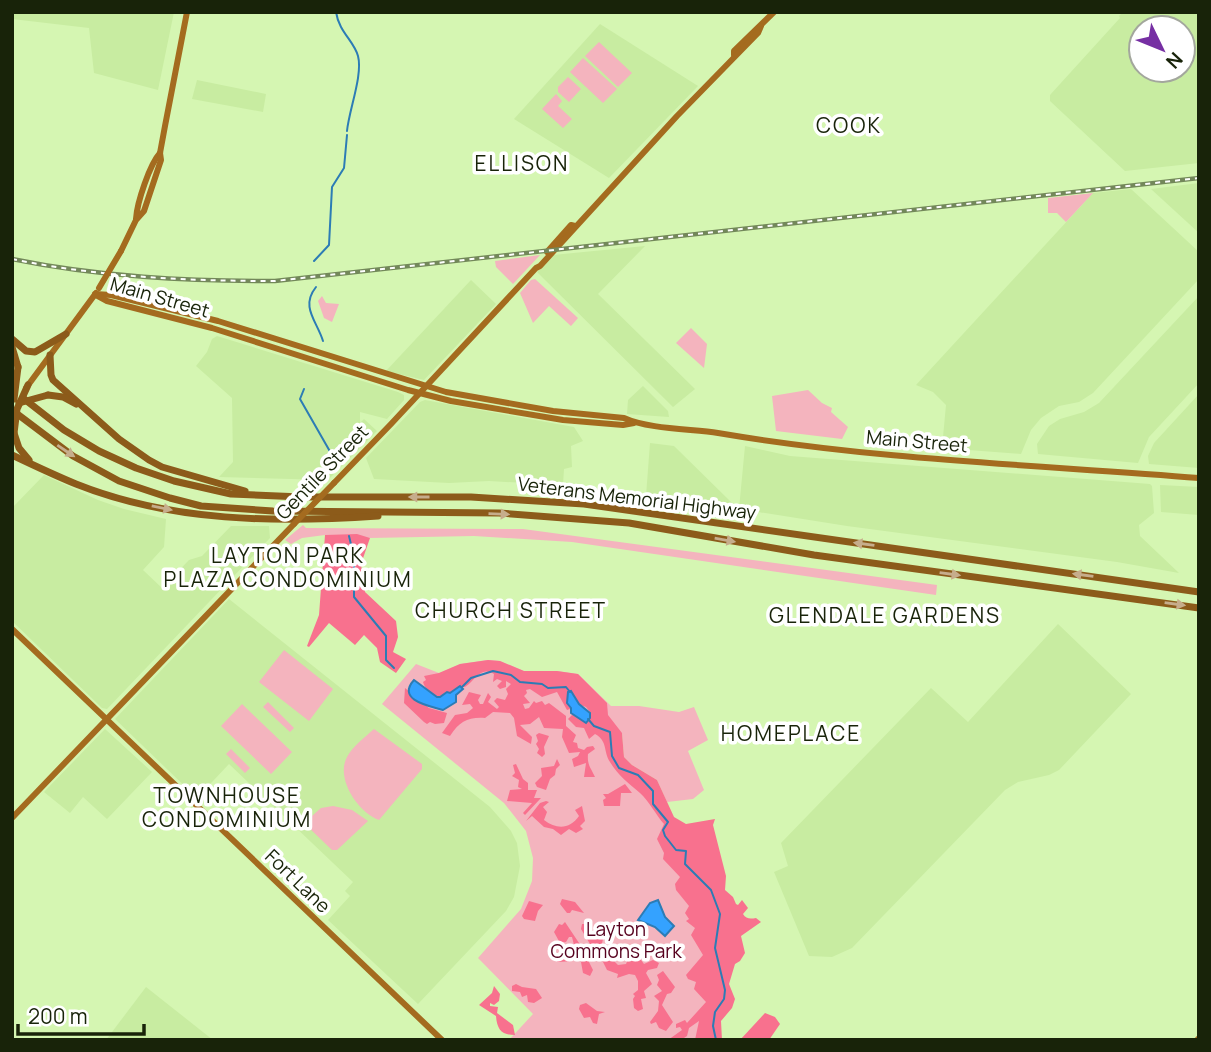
<svg xmlns="http://www.w3.org/2000/svg" width="1211" height="1052" font-family="Manrope,sans-serif">
<rect width="100%" height="100%" fill="#d5f6b2"/>
<!-- built -->
<g fill="#c8eca1" fill-rule="evenodd">
<path d="M12,12H174L158,90L94,73L89,28L12,19Z"/>
<path d="M1123,12H1199V163L1125,171L1050,101V95L1120,18L1119,16ZM1141,28H1183V70H1141Z"/>
<path d="M600,24L698,86L609,178L514,119Z"/>
<path d="M197,80L266,94L263,112L192,99Z"/>
<path d="M1199,183V233L1151,189Z"/>
<path d="M1131,189L1199,252V279L1093,393L1079,402L1059,406L1041,418L1031,430L1021,454L942,448L946,405L933,392L916,385L1093,193Z"/>
<path d="M645,246L598,294L695,389L673,407L537,272L553,255Z"/>
<path d="M471,280L496,304L424,380L386,371Z"/>
<path d="M1199,296V383L1149,437L1138,463L1038,454L1037,444L1049,426L1060,419L1084,412L1099,403Z"/>
<path d="M217,336L398,392L404,395V400L387,419L360,412V423L364,419L377,431L328,480L219,477L233,462L232,398L196,366L207,352L212,339Z"/>
<path d="M643,386L668,411L669,417L627,414L628,400Z"/>
<path d="M1199,394V468L1149,464L1148,456L1154,443Z"/>
<path d="M425,400L574,427L583,441L571,446L572,467L564,469L563,485L489,481L449,483L374,479L366,458L420,402Z"/>
<path d="M650,443L674,446L732,503L731,508L646,496Z"/>
<path d="M745,446L790,456L1150,484L1152,486L1154,513L1139,525L1140,536L1179,573L1117,562L847,526L739,509Z"/>
<path d="M44,475L98,500L124,509L166,519L164,547L143,570L162,588L189,560L202,556L231,526H269L270,538L107,709L102,708L12,621V508Z"/>
<path d="M1160,485L1199,487V515L1161,512Z"/>
<path d="M229,599L490,807L511,831L517,843L520,866L514,897L506,911L418,1004L328,920L350,896L345,891L353,882L229,764L197,798L115,719Z"/>
<path d="M1058,624L1131,694L1059,770L1049,775L1018,782L1005,790L852,948L832,957L809,956L774,872L788,866L781,843L931,688L968,722Z"/>
<path d="M105,729L152,772L107,819L83,797L70,813L44,792Z"/>
<path d="M146,987L213,1040H106Z"/>
</g>
<!-- green -->
<g fill="#f4b4be">
<path d="M599,42L632,73L618,87L585,56Z"/>
<path d="M583,58L617,89L603,103L570,72Z"/>
<path d="M568,77L581,89L569,102L558,92V87Z"/>
<path d="M556,94L562,101L558,106L572,119L563,128L542,109Z"/>
<path d="M1093,193L1066,222L1057,213H1048V198Z"/>
<path d="M540,255L513,284L496,267L495,261Z"/>
<path d="M535,279L578,318L571,326L549,306L533,323L520,293L531,280Z"/>
<path d="M322,296L326,303L339,304L332,322L324,318L318,301Z"/>
<path d="M691,328L707,344L704,368L676,343Z"/>
<path d="M808,390L822,403L832,408L831,412L848,427L842,439L776,431L772,396Z"/>
<path d="M303,525L306,528L523,529L937,585L936,595L572,542L474,536L370,538L325,535L302,538L291,544L285,540Z"/>
<path d="M284,650L333,689L309,721L259,682Z"/>
<path d="M488,660L500,661L524,671H557L578,674L611,706H639L679,712L694,707L708,740L688,751L704,790L693,799L667,802L657,780L632,765L624,757L622,733L612,750L690,837L714,1040H509L533,1014L478,958L521,909L532,881L533,858L526,831L504,803L382,704L416,664L439,673L460,664Z"/>
<path d="M268,702L294,728L290,732L263,707Z"/>
<path d="M242,704L292,752L271,774L221,726Z"/>
<path d="M374,729L422,764V769L379,820C359,813 335,779 347,757C353,746 364,738 374,729Z"/>
<path d="M231,749L250,768L245,773L226,754Z"/>
<path d="M333,806L352,810L368,821L337,850H332L304,823L321,808Z"/>
</g>
<!-- forest -->
<g fill="#f8718e">
<path d="M357,534L370,538L361,564L365,592L396,621L398,637L393,652L406,659L396,673L380,662L377,648L364,635L355,645L329,623L309,647L307,646L319,615L325,535Z"/>
<path d="M488,660L500,661L524,671H557L578,674L607,703L608,715L622,733L624,757L632,765L657,780L674,817L686,824L715,819L713,825L726,876L725,890L733,897L736,904L738,905L742,900L748,908L743,914C746,919 750,919 756,918L761,922L741,936L745,953L740,961L735,964L729,984L735,999L732,1008L721,1021L722,1040H695L699,1021L689,1028L687,1036L681,1040H668L682,1030L680,1027L676,1028V1024L685,1020L687,1023L706,1002L694,989L696,982L688,979L686,975L703,955L691,935L695,928L686,921L689,919L685,913L689,906L676,890L675,884L680,877L663,859L664,853L657,839L664,824C656,815 649,801 640,793C628,783 618,775 610,762C603,751 608,741 595,734L589,739L584,728L576,727L568,719L572,715L582,716L589,721L590,712L586,707L569,701L570,709L567,710L557,692L542,697L530,689L526,690L527,693L524,696L530,703L523,704L525,709L529,708L534,701L536,703L542,701L545,705L549,703L566,716V726L576,735L573,742L577,743L578,748L584,750L587,747L593,746L595,749L588,754C587,765 591,768 595,777H584L586,763L574,767L572,759L578,756L580,752L569,753L562,737L563,729L544,728L539,717L530,724L520,725L532,737L531,744L517,736L514,718L510,713L493,712L485,718C468,717 460,721 450,736L442,733L455,715L467,713L473,708L470,704L462,705L469,692L481,695L478,700L480,704H483L488,693L491,697L488,702L497,709L499,707L494,701L497,698L505,700L508,694L506,689L511,684L506,681V687L500,689L497,686L502,681L497,679L493,682L494,674C480,666 476,680 465,687L460,686L450,693L447,692L440,697C434,697 424,688 423,682L426,680L424,676L439,673L460,664Z"/>
<path d="M405,688L429,708L447,713L444,723L435,724L430,722L427,724L424,722L404,703Z"/>
<path d="M539,733L549,736L544,747L545,754L542,757L537,753L539,749L536,744L538,741L536,735Z"/>
<path d="M557,759L560,765L556,769L555,775L550,779L546,790L537,787L535,783L542,776L541,768L554,766Z"/>
<path d="M516,764L523,779L528,783V790H537L534,798H541L525,815L523,813L532,803L507,801L510,790L522,789L518,787L519,780L512,776L515,773L513,765Z"/>
<path d="M625,784L632,793H621L620,806H604L603,800L606,798L603,794H608Z"/>
<path d="M546,801L549,802L543,807L547,812L544,820C557,830 570,829 579,816L575,810L582,806L585,821L580,826L583,829L576,833L569,829L561,835L553,829L544,827L532,816L526,821L540,803Z"/>
<path d="M562,899L575,902L584,913L572,910L570,913H567L560,904Z"/>
<path d="M529,901L543,905L538,911L535,921L524,919L522,916Z"/>
<path d="M565,922L589,958V962L593,970L590,976L583,973L581,962L587,958L582,957L578,953L574,961L557,962V959L561,954L559,950L569,947L575,949L572,937H569L566,942L560,943L554,932L559,924L562,925Z"/>
<path d="M582,924H587L590,934L603,939L601,948L605,950V954L594,952L595,947L590,944L581,929Z"/>
<path d="M617,950L626,952L623,955L624,959L613,960L618,965L626,964L628,959L634,960L638,956L644,964L653,960L659,963L657,968L648,970L646,973L652,984L644,991L646,998L641,999L643,1009L638,1011L634,1008L633,999L635,996L633,994L638,990V981L635,975L629,974L617,978L618,974L607,970L603,962L605,959L612,958V955L617,954Z"/>
<path d="M663,971L675,987L671,993L667,994L662,1005L673,1022L666,1031L659,1028L656,1022L651,1024L650,1022L658,1011L659,1001L654,996L662,991L657,985L659,980L657,975Z"/>
<path d="M516,984L522,987L536,989L542,998L534,1003L528,1002L527,995L522,997L520,992L512,991V986Z"/>
<path d="M494,986L500,994L499,1001L494,1005L490,1003V1006L498,1007L497,1013L513,1025L515,1035C502,1035 497,1030 496,1016L479,1005L492,993Z"/>
<path d="M586,1003L597,1011L605,1012L599,1014L597,1024L593,1023L590,1017L584,1018L579,1009L580,1005Z"/>
<path d="M765,1013L775,1017L780,1024L769,1040H740Z"/>
</g>
<!-- water -->
<g fill="#34a2ff" stroke="#2c7cb5" stroke-width="2">
<path d="M414,680L437,697H440L447,692L450,693L460,686L463,689L456,695V702L443,710C429,706 396,700 414,680Z"/>
<path d="M571,691L579,704L590,713V718L586,723L571,713V708L567,703L568,692Z"/>
<path d="M658,900L665,917L674,926L665,936L655,927L638,920L650,903Z"/>
</g>
<g fill="none" stroke-linecap="round" stroke-linejoin="round">
<!-- stream -->
<g stroke="#2c7cb5" stroke-width="2">
<path d="M336,12C339,32 354,41 358,56C363,75 349,110 347,131"/>
<path d="M314,261L329,245L332,187L344,168L347,135"/>
<path d="M316,287C300,307 317,321 323,341"/>
<path d="M304,389L300,399L336,462"/>
<path d="M349,536L354,557V597L386,636V660L394,668"/>
<path d="M462,687L471,678L493,671L511,675L520,682L542,684L548,688L566,687L570,692"/>
<path d="M588,719L594,726L610,732L612,756L619,768L638,775L653,791V804L668,822L663,830L665,836L676,850L686,851L685,864L711,890L720,914L715,948L725,990L724,999L715,1012L713,1026L716,1040"/>
</g>
<!-- major -->
<g stroke="#a46b1f" stroke-width="6">
<path d="M734,55V51L774,12"/>
<path d="M136,219C137,202 150,164 160,153"/>
<path d="M121,251L136,220L144,211L161,160L160,153L165,126L187,12"/>
<path d="M547,252L571,225L575,226"/>
<path d="M95,294L111,295L218,321L446,392L553,411L624,418C648,429 691,429 718,433C877,460 1039,465 1199,478"/>
<path d="M96,295L107,301L212,328L408,390L451,401L563,420L623,425L634,423"/>
<path d="M26,388L96,293"/>
<path d="M334,483L391,424L536,268L540,266L677,116L758,33L761,26"/>
<path d="M12,629L442,1040"/>
<path d="M12,818L294,524"/>
<path d="M1197,1040L1199,1038"/>
</g>
<!-- highway -->
<g stroke="#8c5b1a" stroke-width="7">
<path d="M12,339L26,351L35,352L66,334"/>
<path d="M12,347L18,367"/>
<path d="M50,355L51,375L53,380L119,439L149,460L162,467L245,491"/>
<path d="M48,395L63,397L76,404"/>
<path d="M23,398L64,430L99,451L136,468L174,481L231,494L302,497H471L584,504L1199,592"/>
<path d="M12,410L73,456L119,481L170,498L201,506L273,511L499,513L629,523L814,555L1199,608"/>
<path d="M14,433L19,448L29,460"/>
<path d="M12,455C33,465 54,475 76,484C171,522 277,523 378,516"/>
</g>
<defs>
<path id="rail" d="M12,259C100,277 186,281 275,281L1199,178"/>
</defs>
<!-- rail casing -->
<use href="#rail" stroke="#73885a" stroke-width="4.5"/>
<!-- rail -->
<use href="#rail" stroke="#fff" stroke-width="2" stroke-dasharray="5" stroke-linecap="butt"/>
<!-- major-bridge -->
<g stroke="#a46b1f" stroke-width="6">
<path d="M99,288L121,251"/>
<path d="M294,524L334,483"/>
</g>
<!-- highway-bridge -->
<g stroke="#8c5b1a" stroke-width="7">
<path d="M14,399L18,367"/>
<path d="M19,403L48,395"/>
<path d="M14,433L17,409L28,385"/>
</g>
</g>
<!-- one-way arrows -->
<defs><path id="oneway-solid" d="M-6-.8H1V-3.2L6.5 0L1 3.2V.8H-6Z" transform="scale(1.75)"/></defs>
<g fill="#c6ad8c">
<use href="#oneway-solid" transform="translate(66 451) rotate(34)"/>
<use href="#oneway-solid" transform="translate(419 497) rotate(180)"/>
<use href="#oneway-solid" transform="translate(162 508) rotate(12)"/>
<use href="#oneway-solid" transform="translate(499 514) rotate(2)"/>
<use href="#oneway-solid" transform="translate(725 540) rotate(10)"/>
<use href="#oneway-solid" transform="translate(864 544) rotate(-172)"/>
<use href="#oneway-solid" transform="translate(950 574) rotate(8)"/>
<use href="#oneway-solid" transform="translate(1083 575) rotate(-172)"/>
<use href="#oneway-solid" transform="translate(1175 604) rotate(8)"/>
</g>
<g text-anchor="middle" dominant-baseline="central" stroke-width="7" stroke-linejoin="round" paint-order="stroke">
<!-- street labels -->
<g font-size="19" fill="#182309" stroke="#fff">
<text transform="translate(160 297) rotate(16)">Main Street</text>
<text transform="translate(917 441) rotate(5)">Main Street</text>
<text transform="translate(322 472) rotate(-46)">Gentile Street</text>
<text transform="translate(637 498) rotate(7)">Veterans Memorial Highway</text>
<text transform="translate(298 881) rotate(44)">Fort Lane</text>
</g>
<!-- park labels -->
<g font-size="19" fill="#56001e" stroke="#fff">
<text x="616" y="929">Layton<tspan x="616" dy="22">Commons Park</tspan></text>
</g>
<!-- neighbourhood labels -->
<g font-size="21" letter-spacing="2" fill="#182309" stroke="#fff">
<text x="849" y="125">COOK</text>
<text x="522" y="163">ELLISON</text>
<text x="288" y="555">LAYTON PARK<tspan x="288" dy="24">PLAZA CONDOMINIUM</tspan></text>
<text x="511" y="610">CHURCH STREET</text>
<text x="885" y="615">GLENDALE GARDENS</text>
<text x="791" y="733">HOMEPLACE</text>
<text x="227" y="795">TOWNHOUSE<tspan x="227" dy="24">CONDOMINIUM</tspan></text>
</g>
</g>
<!-- border -->
<rect width="1211" height="1052" fill="none" stroke="#182309" stroke-width="28"/>
<!-- north arrow -->
<g transform="translate(1162 49) rotate(133)"><circle r="33" fill="#ffffff" stroke="#a3a79d" stroke-width="2"/>
<path d="M0-5L12 26L0 18L-12 26Z" fill="#762fa3"/>
<text y="-10" font-size="19" font-weight="bold" text-anchor="middle" fill="#182309">N</text>
</g>
<!-- scale -->
<path d="M18 1024v10h126v-10" fill="none" stroke="#182309" stroke-width="3.5"/>
<text x="28" y="1024" font-size="21" fill="#182309" stroke="#ffffff" stroke-width="5" paint-order="stroke">200 m</text>
</svg>
